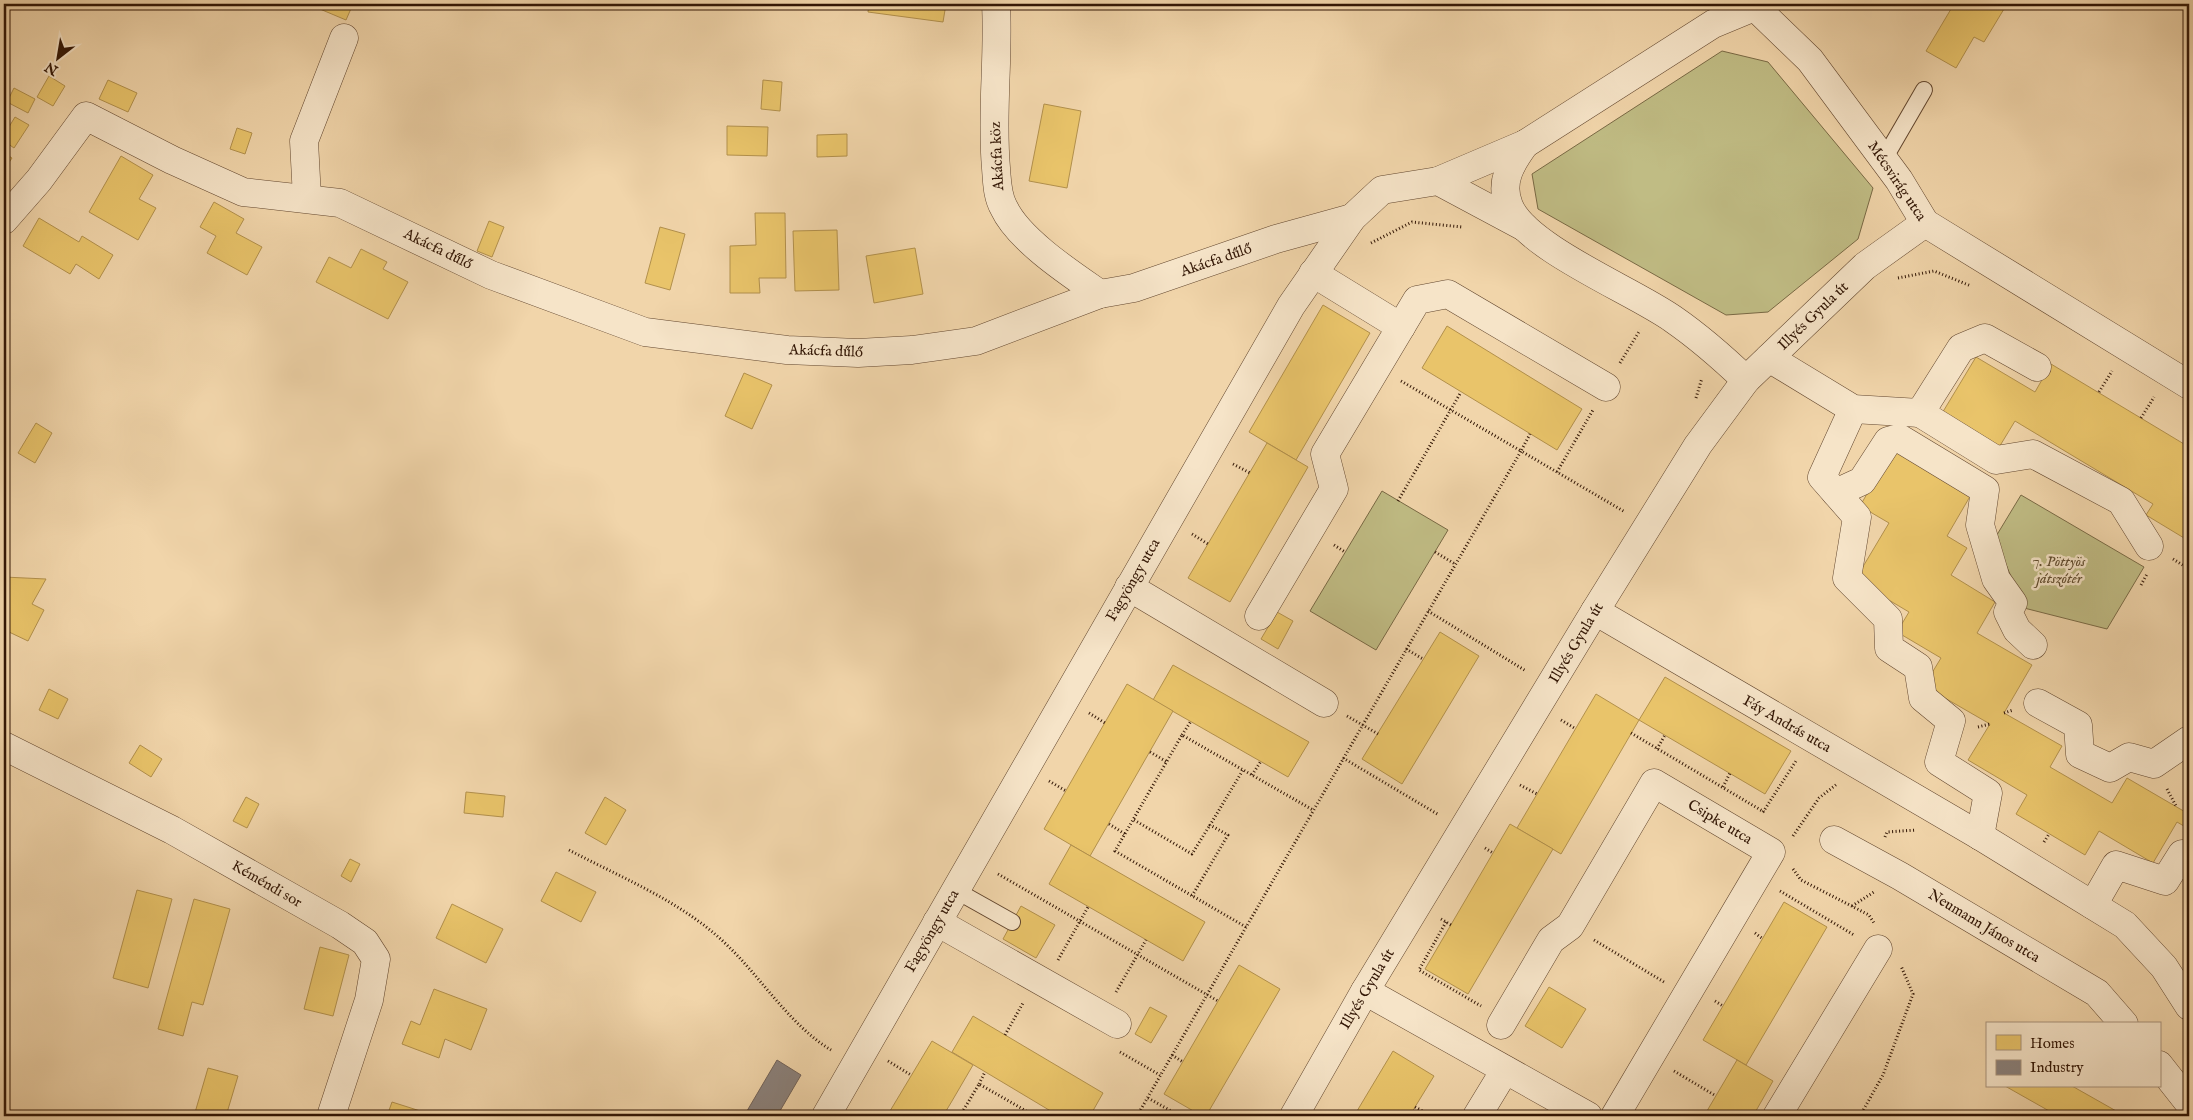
<svg xmlns="http://www.w3.org/2000/svg" width="2193" height="1120" font-family="'IM FELL English',serif">
<rect width="100%" height="100%" fill="#f1d5aa"/>
<filter id="stains"><feTurbulence type="fractalNoise" baseFrequency=".004" numOctaves="4"/><feColorMatrix values="0 0 0 0 .2 0 0 0 0 .09 0 0 0 0 .02 0 0 0 .5 -.17"/></filter>
<radialGradient id="worn" r=".72"><stop offset=".6" stop-color="#630" stop-opacity="0"/><stop offset="1" stop-color="#630" stop-opacity=".3"/></radialGradient>
<!-- green -->
<g fill="#c0bc84" stroke="#796944">
<path d="M1722,51L1768,62L1873,188L1858,239L1768,312L1726,315L1538,209L1532,174Z"/>
<path d="M1382,491L1448,530L1376,650L1310,611Z"/>
<path d="M2021,495L2144,567L2107,629L2024,608L1995,538Z"/>
</g>
<!-- homes -->
<g fill="#e9c46a" stroke="#b2904c">
<path d="M308,4H353L346,20Z"/>
<path d="M869,4H946L943,22L868,12Z"/>
<path d="M1954,4H2007L1984,42L1974,37L1956,68L1926,51Z"/>
<path d="M49,76L65,86L53,106L37,97Z"/>
<path d="M108,80L137,93L128,112L99,99Z"/>
<path d="M763,80L782,82L780,111L761,109Z"/>
<path d="M14,88L35,99L28,113L7,102Z"/>
<path d="M1044,104L1081,111L1067,188L1029,181Z"/>
<path d="M15,117L29,125L14,148L4,141V135Z"/>
<path d="M727,126L768,127L767,156L727,155Z"/>
<path d="M237,128L252,133L245,154L230,149Z"/>
<path d="M847,134V156L817,157V135Z"/>
<path d="M4,153L12,158L4,170Z"/>
<path d="M121,156L153,175L139,199L156,208L138,240L89,212Z"/>
<path d="M214,202L244,219L236,233L262,247L247,275L207,253L216,236L200,227Z"/>
<path d="M755,213H785L786,278H759L760,293H730V246L756,245Z"/>
<path d="M39,218L79,242L82,236L113,255L99,279L76,264L70,274L23,246Z"/>
<path d="M489,221L504,227L492,257L477,251Z"/>
<path d="M660,227L685,234L670,290L645,283Z"/>
<path d="M837,230L839,290L795,291L793,231Z"/>
<path d="M915,248L923,294L874,303L866,256Z"/>
<path d="M361,249L387,262L383,269L408,282L388,319L316,282L329,257L351,268Z"/>
<path d="M1323,305L1370,333L1296,460L1249,432Z"/>
<path d="M1447,326L1582,409L1557,450L1422,368Z"/>
<path d="M1976,357L2035,392L2051,364L2189,447V541L2146,515L2153,504L2015,421L1998,449L1941,415Z"/>
<path d="M744,373L772,385L752,429L725,416Z"/>
<path d="M36,423L52,433L35,463L18,453Z"/>
<path d="M1267,443L1308,467L1230,602L1188,578Z"/>
<path d="M1894,447L1972,493L1947,536L1967,548L1951,575L1995,602L1977,633L2032,665L2004,713L2062,746L2050,767L2112,803L2127,778L2187,813L2189,810V829L2177,822L2153,863L2099,831L2085,855L2016,814L2027,795L1968,760L1990,724L1924,686L1941,658L1897,632L1909,612L1855,580L1889,523L1860,506Z"/>
<path d="M4,577L46,579L32,604L44,610L28,641L9,632L4,643Z"/>
<path d="M1277,612L1293,621L1278,649L1261,639Z"/>
<path d="M1440,632L1479,656L1402,784L1362,759Z"/>
<path d="M1173,665L1309,742L1288,777L1153,700Z"/>
<path d="M1665,677L1791,751L1765,794L1639,720Z"/>
<path d="M1127,684L1173,711L1090,856L1044,829Z"/>
<path d="M49,689L68,699L58,719L39,710Z"/>
<path d="M1596,694L1639,720L1561,854L1517,828Z"/>
<path d="M140,745L162,759L151,777L129,763Z"/>
<path d="M466,792L505,796L503,817L464,813Z"/>
<path d="M246,797L259,804L247,828L233,821Z"/>
<path d="M605,797L626,810L606,845L585,833Z"/>
<path d="M1510,824L1553,849L1468,994L1425,969Z"/>
<path d="M1071,845L1205,922L1183,961L1049,884Z"/>
<path d="M350,859L360,864L351,882L341,876Z"/>
<path d="M556,872L596,892L581,922L541,901Z"/>
<path d="M137,890L172,899L148,988L113,978Z"/>
<path d="M194,899L230,909L203,1005L192,1002L183,1036L158,1029Z"/>
<path d="M1784,902L1827,927L1746,1065L1703,1040Z"/>
<path d="M452,904L503,929L486,963L436,938Z"/>
<path d="M1021,906L1055,925L1036,958L1003,939Z"/>
<path d="M320,947L349,955L333,1016L304,1009Z"/>
<path d="M1239,965L1280,989L1206,1116H1202L1164,1094Z"/>
<path d="M1549,987L1586,1009L1562,1048L1525,1026Z"/>
<path d="M434,989L487,1009L471,1050L445,1039L439,1058L402,1044L411,1021L420,1025Z"/>
<path d="M1150,1007L1167,1016L1151,1043L1135,1034Z"/>
<path d="M973,1016L1103,1093L1090,1116H1059L952,1052Z"/>
<path d="M932,1041L973,1065L952,1101L943,1116H887Z"/>
<path d="M1393,1051L1434,1076L1415,1107L1410,1116H1354Z"/>
<path d="M1737,1060L1773,1081L1753,1116H1704Z"/>
<path d="M208,1068L238,1076L226,1116H194Z"/>
<path d="M2005,1086H2072L2125,1116H2058Z"/>
<path d="M392,1102L436,1116H387Z"/>
</g>
<!-- industry -->
<path fill="#8a817c" stroke="#706158" d="M777,1060L801,1075L777,1116H744Z"/>
<g fill="none" stroke-linecap="round" stroke-linejoin="round">
<defs>
<g id="service">
<path d="M1884,159L1924,90"/>
<path d="M955,890L1012,922"/>
</g>
<g id="minor">
<path d="M996,4C999,58 991,113 996,168C997,181 997,196 1004,208C1019,240 1071,274 1100,294"/>
<path d="M1752,4L1810,60L1899,180L1925,223L2189,385"/>
<path d="M1438,181L1525,144"/>
<path d="M307,198L304,141L344,38"/>
<path d="M4,220L39,180L86,116L172,160L243,192L340,203L491,275L645,332L787,350L858,353L912,350L976,341L1100,294L1134,288L1276,239L1352,218"/>
<path d="M1313,273L1401,327"/>
<path d="M1769,358L1853,409L1920,413L1961,348L1985,338L2037,367"/>
<path d="M1746,380C1723,358 1699,337 1673,319C1634,291 1526,248 1509,206C1499,182 1511,163 1525,144L1713,24L1754,7"/>
<path d="M1853,409L1822,477L1857,517L1847,578L1888,619L1889,648L1918,667L1923,698L1951,721L1939,762L1988,793L1980,836"/>
<path d="M1920,413L1996,460L2033,454L2121,501L2149,546"/>
<path d="M1836,493L1862,481L1888,441L1899,438L1985,490L1980,525L1996,579L2013,603L2008,612L2017,630L2033,645"/>
<path d="M1129,587L1324,703"/>
<path d="M1595,611L1980,836L2125,925L2164,967L2189,1006"/>
<path d="M1259,616L1334,489L1325,454L1417,300L1448,294L1606,387"/>
<path d="M2038,703L2078,725L2080,754L2110,768L2129,757L2154,764L2189,740"/>
<path d="M4,746L172,830L340,925L365,942L376,959L369,1000L331,1116"/>
<path d="M1834,840L1900,876L2097,993L2124,1024"/>
<path d="M2093,905L2116,865L2165,881L2182,854L2189,857"/>
<path d="M937,922L1117,1024"/>
<path d="M1365,991L1588,1116"/>
<path d="M1501,1025L1551,940L1570,926L1654,783L1771,852L1615,1116"/>
<path d="M2159,1065L2189,1103"/>
<path d="M826,1116L1291,306L1352,218L1382,190L1438,181L1524,227"/>
<path d="M1477,1116L1505,1070"/>
<path d="M1777,1116L1878,949"/>
</g>
<path id="tertiary" d="M1294,1116L1365,991L1595,611L1698,445L1746,380L1865,266L1925,223"/>
</defs>
<!-- service casing -->
<use href="#service" stroke="#62462e" stroke-width="18"/>
<!-- minor casing -->
<use href="#minor" stroke="#62462e" stroke-width="29"/>
<!-- tertiary casing -->
<use href="#tertiary" stroke="#62462e" stroke-width="29"/>
<!-- path -->
<g stroke="#321605" stroke-width="3" stroke-dasharray="1 2.5" stroke-linecap="butt">
<path d="M1371,243L1412,222L1462,227"/>
<path d="M1898,278L1934,271L1971,286"/>
<path d="M1620,363L1640,330"/>
<path d="M1401,381L1521,451L1530,434"/>
<path d="M2099,392L2112,371"/>
<path d="M1696,398L1702,378"/>
<path d="M2141,418L2154,397"/>
<path d="M1233,464L1250,473"/>
<path d="M1557,472L1593,410"/>
<path d="M1398,501L1461,392"/>
<path d="M1192,534L1208,544"/>
<path d="M1334,545L1345,552"/>
<path d="M1435,552L1455,564"/>
<path d="M2173,559L2189,569"/>
<path d="M2141,585L2147,574"/>
<path d="M1428,611L1526,671"/>
<path d="M1406,649L1423,659"/>
<path d="M1089,713L1105,723"/>
<path d="M2004,713L2013,710"/>
<path d="M1347,716L1378,734"/>
<path d="M1561,720L1576,729"/>
<path d="M1978,727L1990,724"/>
<path d="M1631,733L1764,812"/>
<path d="M1182,735L1191,721"/>
<path d="M1657,749L1665,735"/>
<path d="M1150,752L1167,762"/>
<path d="M1343,758L1439,815"/>
<path d="M1252,775L1261,761"/>
<path d="M1049,781L1066,791"/>
<path d="M1520,785L1537,794"/>
<path d="M1723,787L1730,773"/>
<path d="M2167,789L2176,806"/>
<path d="M1763,812L1796,761"/>
<path d="M1134,820L1192,854L1210,825"/>
<path d="M1109,824L1125,834"/>
<path d="M1793,836L1819,798L1837,784"/>
<path d="M1885,837L1887,832L1916,830"/>
<path d="M2044,842L2049,834"/>
<path d="M1485,848L1493,853"/>
<path d="M569,850C624,879 685,903 729,947C762,979 791,1026 831,1050"/>
<path d="M1793,869L1801,880L1869,915L1874,923"/>
<path d="M998,874L1218,1001"/>
<path d="M1780,891L1854,935"/>
<path d="M1192,896L1228,835L1210,825L1243,770"/>
<path d="M1852,906L1874,892"/>
<path d="M1441,919L1451,925"/>
<path d="M1446,922L1419,970L1481,1006"/>
<path d="M1246,927L1115,851L1182,735L1313,810"/>
<path d="M1755,933L1763,939"/>
<path d="M1594,940L1664,982"/>
<path d="M1058,960L1088,907"/>
<path d="M1116,992L1146,940"/>
<path d="M1715,1001L1723,1006"/>
<path d="M1005,1035L1023,1003"/>
<path d="M1120,1052L1160,1075"/>
<path d="M1172,1055L1183,1062"/>
<path d="M888,1061L911,1075"/>
<path d="M1674,1071L1716,1096"/>
<path d="M979,1084L985,1072"/>
<path d="M1148,1098L1180,1116"/>
<path d="M1415,1107L1432,1116"/>
<path d="M960,1116L979,1084L1035,1116"/>
<path d="M1050,1116L1052,1112"/>
<path d="M1137,1116L1521,451L1625,512"/>
<path d="M1860,1116L1883,1075L1913,994L1901,966"/>
</g>
<!-- service -->
<use href="#service" stroke="#f6e4c8" stroke-width="16"/>
<!-- minor -->
<use href="#minor" stroke="#f6e4c8" stroke-width="28"/>
<!-- tertiary -->
<use href="#tertiary" stroke="#f6e4c8" stroke-width="28"/>
</g>
<g text-anchor="middle" dominant-baseline="central" stroke-width="5" stroke-linejoin="round" paint-order="stroke">
<!-- street labels -->
<g font-size="15" fill="#321605" stroke="#f6e4c8">
<text transform="translate(997 156) rotate(-93)">Akácfa köz</text>
<text transform="translate(1897 181) rotate(56)">Mécsvirág utca</text>
<text transform="translate(438 249) rotate(26)">Akácfa dűlő</text>
<text transform="translate(1216 260) rotate(-19)">Akácfa dűlő</text>
<text transform="translate(1813 316) rotate(-44)">Illyés Gyula út</text>
<text transform="translate(826 351) rotate(2)">Akácfa dűlő</text>
<text transform="translate(1133 580) rotate(-60)">Fagyöngy utca</text>
<text transform="translate(1576 643) rotate(-59)">Illyés Gyula út</text>
<text transform="translate(1787 724) rotate(30)">Fáy András utca</text>
<text transform="translate(1720 822) rotate(31)">Csipke utca</text>
<text transform="translate(267 884) rotate(30)">Kéméndi sor</text>
<text transform="translate(1984 926) rotate(31)">Neumann János utca</text>
<text transform="translate(932 931) rotate(-60)">Fagyöngy utca</text>
<text transform="translate(1367 989) rotate(-59)">Illyés Gyula út</text>
</g>
<!-- park labels -->
<g font-size="15" font-style="italic" fill="#5d482b" stroke="#f6e4c8">
<text x="2059" y="561">7. Pöttyös<tspan x="2059" dy="17">játszótér</tspan></text>
</g>
</g>
<!-- margin -->
<rect width="2193" height="1120" fill="none" stroke="#f1d5aa" stroke-width="20"/>
<rect x="5" y="5" width="2183" height="1110" fill="none" stroke="#321605" stroke-width="2.5"/>
<rect x="10" y="10" width="2173" height="1100" fill="none" stroke="#321605"/>
<!-- legend -->
<rect x="1986" y="1022" width="175" height="65" fill="#f6e4c8" stroke="#a8927a"/>
<rect x="1996" y="1035" width="25" height="15" fill="#e9c46a" stroke="#a8927a"/>
<text x="2030" y="1048" font-size="15" fill="#321605">Homes</text>
<rect x="1996" y="1060" width="25" height="15" fill="#8a817c" stroke="#a8927a"/>
<text x="2030" y="1072" font-size="15" fill="#321605">Industry</text>
<!-- north arrow -->
<g transform="translate(58 58) rotate(211)" stroke="#f6e4c8" stroke-width="4" paint-order="stroke">
<path d="M0-4L9 19L0 12L-9 19Z" fill="#321605"/>
<text y="-8" font-size="14" font-weight="bold" text-anchor="middle" fill="#321605">N</text>
</g>
<rect width="100%" height="100%" filter="url(#stains)"/>
<rect width="100%" height="100%" fill="url(#worn)"/>
</svg>
